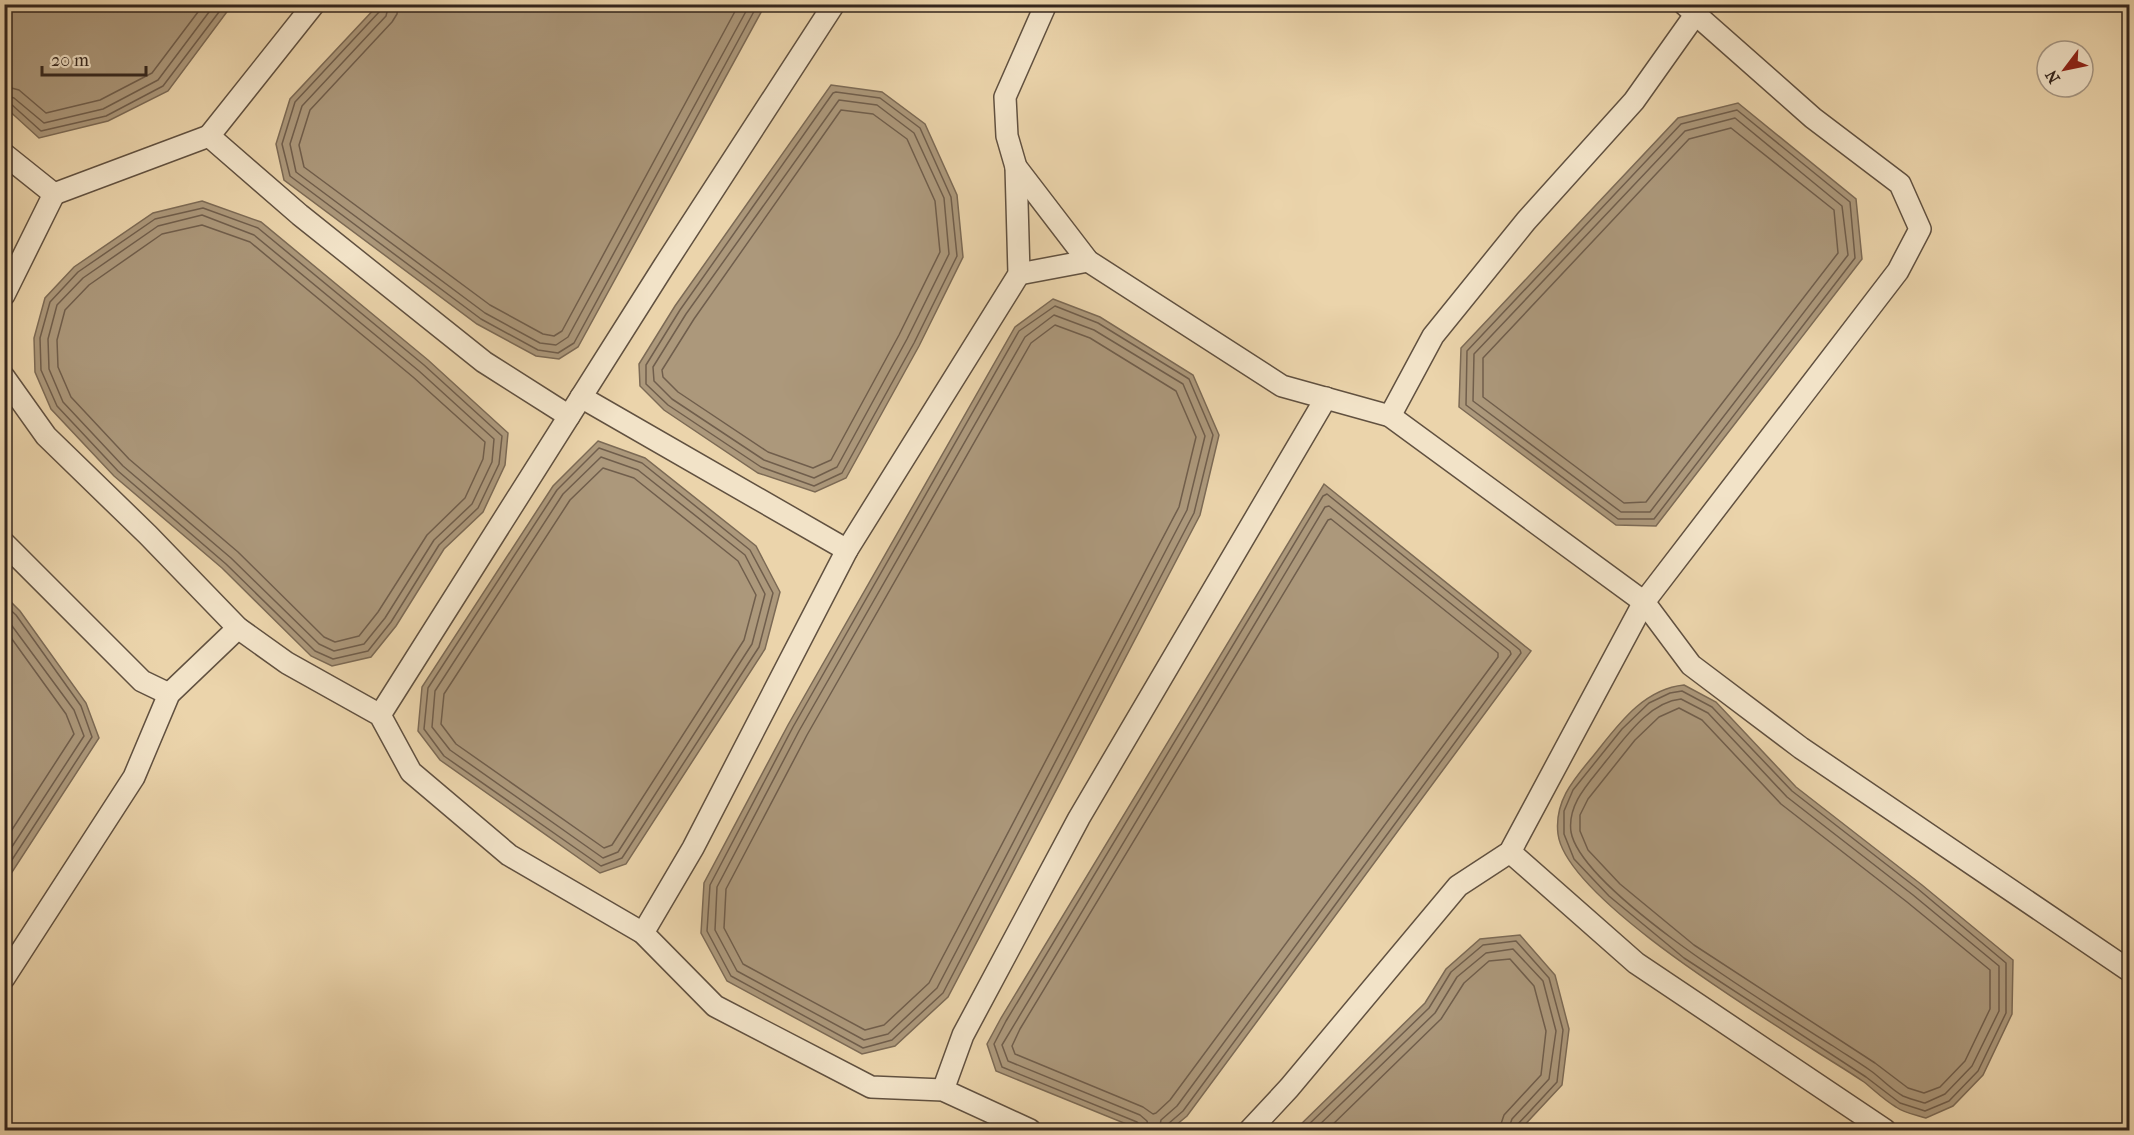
<svg xmlns="http://www.w3.org/2000/svg" width="2134" height="1135" font-family="'IM FELL French Canon',serif">
<rect width="100%" height="100%" fill="#ebd4ab"/>
<filter id="stains"><feTurbulence type="fractalNoise" baseFrequency=".00333" numOctaves="4"/><feColorMatrix values="0 0 0 0 .2 0 0 0 0 .09 0 0 0 0 .02 0 0 0 .5 -.17"/></filter>
<radialGradient id="worn" r=".72"><stop offset=".6" stop-color="#630" stop-opacity="0"/><stop offset="1" stop-color="#630" stop-opacity=".3"/></radialGradient>
<!-- water -->
<g fill="#ac987b" stroke="#7c6a55" stroke-width="1.5">
<path d="M5,4H232V5L168,91L108,121L39,138L5,107Z"/>
<path d="M378,5H765L578,347L559,359L536,356L477,324L284,180L276,144L290,99Z"/>
<path d="M831,85L882,92L925,124L957,195L963,257L919,346L846,478L815,492L758,473L664,410L640,386L639,364L675,306Z"/>
<path d="M1738,103L1856,199L1862,259L1656,526L1616,525L1459,407L1461,348L1678,118Z"/>
<path d="M202,201L261,222L428,360L508,433L505,465L483,512L444,549L396,626L371,657L332,666L311,656L222,568L114,476L51,409L35,372L34,338L45,298L74,267L153,213Z"/>
<path d="M1053,299L1100,317L1193,375L1219,435L1200,515L948,997L895,1046L862,1054L727,981L701,933L704,883L788,725L1015,327Z"/>
<path d="M598,441L645,458L756,546L780,592L765,649L626,864L600,873L440,760L418,731L422,687L553,486Z"/>
<path d="M1324,484L1531,651L1187,1116L1170,1130H1141L996,1071L987,1044L1001,1018Z"/>
<path d="M5,596L20,611L86,703L99,738L5,883Z"/>
<path d="M1684,685L1716,702L1796,787L1922,885L2013,960L2012,1014L1983,1075L1953,1106L1926,1118C1916,1115 1904,1113 1896,1107C1884,1100 1874,1090 1864,1082C1848,1071 1831,1061 1814,1050C1759,1014 1566,898 1558,834C1554,801 1574,779 1594,755C1618,725 1643,689 1684,685Z"/>
<path d="M1520,935L1555,975L1569,1029L1562,1085L1520,1130H1295L1425,1003L1446,969L1480,939Z"/>
</g>
<g fill="none" stroke-linecap="round" stroke-linejoin="round">
<!-- shore -->
<g stroke="#705e4c" stroke-width="1.5">
<path d="M382,4L380,11L295,102L282,144L290,176L481,319L538,350L558,353L574,343L758,4"/>
<path d="M389,4L386,16L302,106L290,144L296,172L485,313L540,343L556,345L568,337L750,4"/>
<path d="M398,4L397,14L392,22L310,110L299,145L304,167L490,305L543,334L554,336L562,331L739,4"/>
<path d="M4,86L19,90L46,113L100,100L152,73L204,4"/>
<path d="M836,92L880,98L920,128L951,197L957,256L914,343L842,473L814,486L761,467L668,405L646,384V365L680,310L833,93Z"/>
<path d="M4,95L14,98L44,123L103,109L158,80L215,4"/>
<path d="M839,100L877,105L914,133L944,198L949,254L907,339L837,467L814,478L764,460L672,399L654,381L653,367L686,314Z"/>
<path d="M4,103L11,104L41,131L106,116L163,86L225,4"/>
<path d="M841,110L873,114L907,139L935,201L940,252L899,335L831,460L813,468L768,452L678,392L663,377L662,370L694,319Z"/>
<path d="M1737,110L1850,202L1855,258L1654,519H1618L1466,405L1467,351L1681,124Z"/>
<path d="M1735,118L1842,206L1848,255L1650,512H1621L1473,401L1474,354L1685,131Z"/>
<path d="M1731,128L1834,210L1838,253L1646,502L1624,503L1483,397V358L1689,139Z"/>
<path d="M203,208L258,228L424,365L502,436L499,464L478,508L439,545L391,622L368,651L333,659L315,651L226,564L118,471L57,406L41,370L40,338L50,302L78,272L155,219Z"/>
<path d="M202,215L254,235L419,371L494,439L492,462L472,504L434,540L385,618L364,644L334,651L319,644L231,558L123,466L63,402L49,369L48,339L57,305L83,278L158,226Z"/>
<path d="M202,225L250,242L413,377L485,442L483,459L465,498L427,535L378,612L359,636L335,642L324,637L238,552L129,459L71,397L58,367L57,340L65,310L89,285L162,234Z"/>
<path d="M1055,306L1098,323L1189,379L1213,435L1194,513L943,993L892,1040L863,1048L731,976L707,931L710,885L793,727L1019,331Z"/>
<path d="M1054,315L1094,330L1183,384L1205,436L1187,510L937,988L888,1034L864,1040L737,971L715,930L717,887L799,731L1025,337Z"/>
<path d="M1055,325L1090,338L1176,391L1196,437L1179,507L929,983L884,1025L865,1030L743,964L724,928L726,889L807,735L1031,343Z"/>
<path d="M599,448L642,463L750,550L773,593L759,647L622,858L601,866L444,756L424,729L428,688L557,490Z"/>
<path d="M601,457L638,470L745,555L765,594L752,644L618,852L603,858L450,750L432,727L435,691L563,494Z"/>
<path d="M603,468L634,478L738,561L756,595L744,640L612,845L604,848L456,744L441,724L444,694L570,500Z"/>
<path d="M1331,519L1498,653V657L1170,1100L1156,1113L1153,1114L1143,1107L1015,1054L1012,1046L1020,1029L1328,520Z"/>
<path d="M4,604L16,615L81,706L92,737L4,872"/>
<path d="M4,615L74,710L84,736L4,859"/>
<path d="M4,628L66,714L74,734L4,842"/>
<path d="M1682,691L1712,707L1792,791L1918,889L2006,963V1013L1978,1071L1949,1101L1925,1111L1900,1103L1866,1077L1684,958L1609,896L1574,859L1564,834V811L1573,790L1622,729L1649,703L1670,693Z"/>
<path d="M1681,699L1708,713L1787,797L1913,895L1999,966V1011L1972,1066L1945,1094L1925,1103C1918,1101 1910,1099 1903,1096C1892,1090 1882,1079 1871,1071C1858,1062 1845,1054 1833,1046C1778,1011 1582,892 1571,832C1567,803 1590,782 1606,761C1625,738 1649,702 1681,699Z"/>
<path d="M1679,708L1702,720L1781,804L1907,902L1990,970V1009L1965,1061L1940,1087L1924,1093L1908,1088L1875,1063L1694,945L1620,884L1588,850L1580,831V815L1588,799L1635,740L1659,717Z"/>
<path d="M1141,1130V1126L1137,1122L1002,1067L994,1044L1006,1021L1323,496L1327,494L1520,650L1521,653L1183,1111L1168,1124L1166,1130"/>
<path d="M1149,1130L1147,1121L1140,1115L1008,1061L1002,1045L1325,507L1329,506L1510,651L1511,654L1177,1106L1161,1120L1159,1130"/>
<path d="M1303,1130L1429,1008L1451,972L1483,945L1516,941L1549,978L1563,1030L1557,1082L1518,1124L1516,1130"/>
<path d="M1314,1130L1435,1013L1457,977L1486,953L1513,949L1543,981L1556,1031L1549,1079L1512,1119L1508,1130"/>
<path d="M1327,1130L1441,1019L1464,983L1489,961L1510,959L1534,986L1546,1031L1541,1075L1504,1115L1499,1130"/>
</g>
<defs>
<g id="service">
<path d="M1046,4L1005,97L1007,136L1016,167L1088,261L1282,386L1390,416L1644,602L1691,665L1801,748L2130,971"/>
<path d="M209,136L314,4"/>
<path d="M4,154L54,194L209,136L300,215L484,362L569,416"/>
<path d="M1019,274L1088,261"/>
<path d="M4,295L54,194"/>
<path d="M4,377L46,436L148,535L238,628L287,663L380,715L411,772L509,855L643,933L715,1006L871,1087L943,1090L1030,1130"/>
<path d="M581,397L847,550"/>
<path d="M1390,416L1433,336L1526,221L1634,101L1695,15"/>
<path d="M4,543L142,681L169,694"/>
<path d="M380,715L664,266L834,4"/>
<path d="M1510,852L1636,963L1885,1130"/>
<path d="M643,933L693,848L847,550L1019,274L1016,167"/>
<path d="M4,978L134,777L169,694L238,628"/>
<path d="M943,1090L963,1035L1079,818L1326,398"/>
<path d="M1250,1130L1289,1088L1458,886L1510,852L1644,602L1898,271L1920,229L1900,184L1813,118L1684,4"/>
</g>
</defs>
<!-- service casing -->
<use href="#service" stroke="#615140" stroke-width="24"/>
<!-- service -->
<use href="#service" stroke="#f2e3c8" stroke-width="21"/>
</g>
<!-- margin -->
<rect width="2134" height="1135" fill="none" stroke="#ebd4ab" stroke-width="24"/>
<rect x="6" y="6" width="2122" height="1123" fill="none" stroke="#33251d" stroke-width="3"/>
<rect x="12" y="12" width="2110" height="1111" fill="none" stroke="#33251d" stroke-width="1.5"/>
<!-- north arrow -->
<g transform="translate(2065 69) rotate(238)"><circle r="28" fill="#f2e3c8" stroke="#a69784" stroke-width="1.5"/>
<path d="M0-4.5L10 22L0 15L-10 22Z" fill="#8f2418"/>
<text y="-9" font-size="16" font-weight="bold" text-anchor="middle" fill="#33251d">N</text>
</g>
<!-- scale -->
<path d="M42 66v9h104v-9" fill="none" stroke="#33251d" stroke-width="3"/>
<text x="51" y="66" font-size="18" fill="#33251d" stroke="#f2e3c8" stroke-width="4.5" paint-order="stroke">20 m</text>
<rect width="100%" height="100%" filter="url(#stains)"/>
<rect width="100%" height="100%" fill="url(#worn)"/>
</svg>
